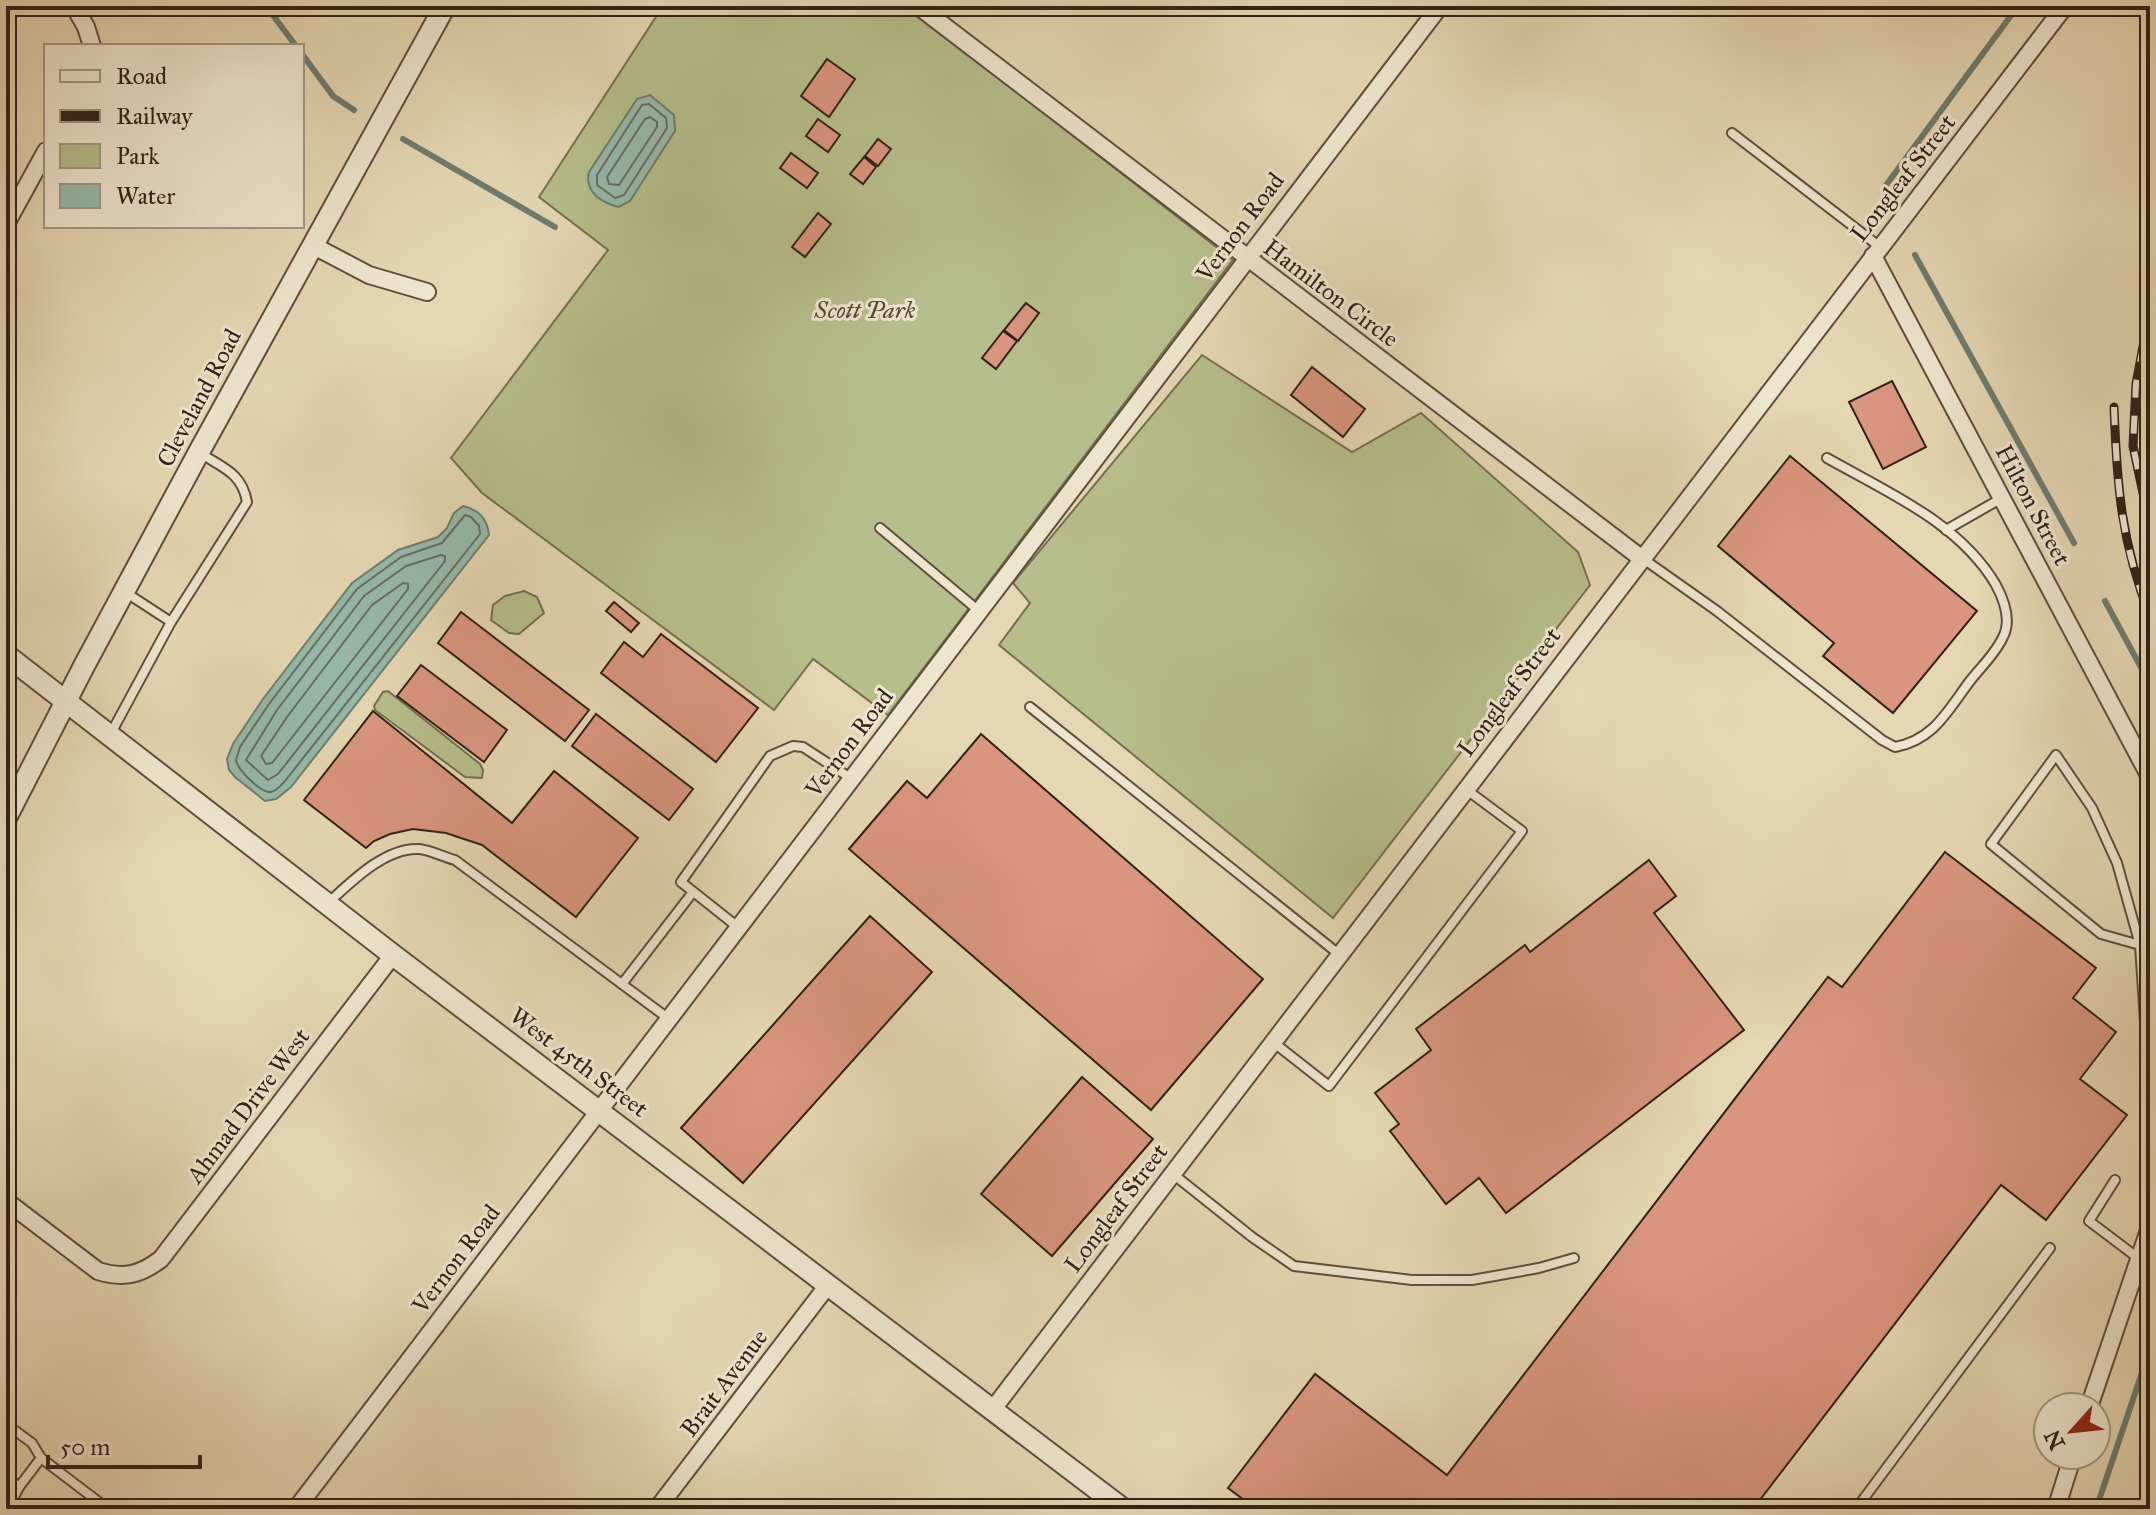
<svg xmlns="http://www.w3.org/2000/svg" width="2156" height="1515" font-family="'IM FELL Great Primer',serif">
<rect width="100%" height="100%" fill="#e5d7b3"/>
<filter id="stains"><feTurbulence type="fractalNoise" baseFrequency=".0025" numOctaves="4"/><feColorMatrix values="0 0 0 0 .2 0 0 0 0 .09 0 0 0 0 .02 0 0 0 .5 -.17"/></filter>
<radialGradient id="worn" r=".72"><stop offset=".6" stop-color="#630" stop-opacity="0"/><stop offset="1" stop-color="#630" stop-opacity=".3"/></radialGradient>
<!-- green -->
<g fill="#b6be8b" stroke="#747052" stroke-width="2">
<path d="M663,6H906L1233,260L888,715L813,659L774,710L482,493L451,458L608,250L539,197Z"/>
<path d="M1202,355L1352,452L1421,413L1578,552L1590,585L1333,918L999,645L1030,603L1013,583Z"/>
<path d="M524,591L537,597L544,613L519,634L509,633L491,620L493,605L505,596Z"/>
<path d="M388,691L480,764L483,770L482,778L465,777L375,710L374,706L383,692Z"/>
</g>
<!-- water -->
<g fill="#96baaa" stroke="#6e7d70" stroke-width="2">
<path d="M650,95L674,115L675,131L630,201L619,207C602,203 584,192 589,172L637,99Z"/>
<path d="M463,506C479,510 487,518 489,535L291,787L276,799L265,801L235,777L229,770L227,759L233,744L263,699L352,583L398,550L438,537L447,528L454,513Z"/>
</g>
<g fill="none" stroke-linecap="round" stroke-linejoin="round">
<!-- shore -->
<g stroke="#646e61" stroke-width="2">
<path d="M649,104L666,118L667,128L624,195L615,198L597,185V175L642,105Z"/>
<path d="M650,117L657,122V127L619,185L609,184L607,177L645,119Z"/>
<path d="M465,515L471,517L479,526L480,534L285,781C281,785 275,793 269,792C259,791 237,769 236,760L240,747L269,704L357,589L401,557L442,543Z"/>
<path d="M441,555L445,556V561L278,774L268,780L246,760L277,710L364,596L406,566Z"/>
<path d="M403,583L408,584V589L272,763L266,764L261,756L287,717L372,605Z"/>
</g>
<!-- stream -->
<g stroke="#6e7d70" stroke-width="6">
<path d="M266,6L296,46"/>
<path d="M302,54L333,96L354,110"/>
<path d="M403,139L555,227"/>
<path d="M1891,203L1884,188L2018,6"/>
<path d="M1915,255L2074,543"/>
<path d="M2105,601L2150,684"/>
<path d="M2096,1509L2150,1349"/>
</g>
</g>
<!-- building -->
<g fill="#d9957f" stroke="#322118" stroke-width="2">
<path d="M827,59L855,79L829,117L801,96Z"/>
<path d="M818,119L840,135L828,152L806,136Z"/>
<path d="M878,139L891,149L878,166L865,156Z"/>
<path d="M791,153L818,173L807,188L780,168Z"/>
<path d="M864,157L876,167L863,184L850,174Z"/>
<path d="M818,213L831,224L805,257L792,247Z"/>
<path d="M1026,303L1039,313L1018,341L1004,330Z"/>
<path d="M1003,331L1017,341L996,369L982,358Z"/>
<path d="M1312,367L1365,409L1343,437L1291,395Z"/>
<path d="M1892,381L1926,447L1883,469L1849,402Z"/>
<path d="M1790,456L1977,611L1893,713L1823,656L1834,643L1718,546Z"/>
<path d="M614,602L639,623L631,632L606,611Z"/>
<path d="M461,612L589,710L565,741L438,643Z"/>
<path d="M661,634L758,708L716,762L601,673L624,642L643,657Z"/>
<path d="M421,665L507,730L484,762L397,696Z"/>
<path d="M373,711L512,823L554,771L638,838L576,917L482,845L446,833L413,829L390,834L374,841L366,848L304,800Z"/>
<path d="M596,714L693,789L669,820L572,746Z"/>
<path d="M981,734L1263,979L1151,1110L849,849L907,781L927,798Z"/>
<path d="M1945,852L2096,968L2073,998L2116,1032L2080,1079L2127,1115L2046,1220L2001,1185L1753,1509H1256L1228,1488L1315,1374L1447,1475L1828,977L1842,987Z"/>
<path d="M1649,860L1676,896L1654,913L1744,1030L1506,1213L1479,1178L1446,1204L1390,1131L1399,1124L1375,1093L1431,1050L1416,1029L1525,945L1530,952Z"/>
<path d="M870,916L932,972L743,1183L681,1128Z"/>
<path d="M1082,1077L1153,1139L1052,1256L981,1194Z"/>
</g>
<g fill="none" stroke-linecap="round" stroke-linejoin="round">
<defs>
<g id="service">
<path d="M1732,133L1880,247"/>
<path d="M880,528L979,611"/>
<path d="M1946,530L2002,498"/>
<path d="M1642,558L1717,611L1882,740L1895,747C1934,740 1948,710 1970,681C1981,667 1996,653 2003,637C2012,620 2004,600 1996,585C1960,523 1887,492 1827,458"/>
<path d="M125,592L171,622"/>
<path d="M1030,707L1340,955"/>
<path d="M110,735L171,622L247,502C242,473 223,468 200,453"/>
<path d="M328,903C350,883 385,847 419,849C430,850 444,857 455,860L669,1019"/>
<path d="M739,928L681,882L770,756L793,746L803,747L852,779"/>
<path d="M2140,945L2101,934L1991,844L2056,755L2092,808L2117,863L2140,945L2146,1038L2150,1039"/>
<path d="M622,984L693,892"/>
<path d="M1273,1042L1329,1086L1522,831L1467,790"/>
<path d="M1173,1174L1252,1237L1294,1266L1412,1280H1472L1539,1268L1574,1258"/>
<path d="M2115,1180L2089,1221L2138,1258"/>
<path d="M6,1424L32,1443L41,1458L108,1509"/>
<path d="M6,1476L19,1487L8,1509"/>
<path d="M19,1487L41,1458"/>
<path d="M1856,1509L2050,1248"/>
</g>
<g id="minor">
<path d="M74,6L86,27L92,46"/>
<path d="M918,6L1641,558"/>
<path d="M6,224L46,151"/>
<path d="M312,245L369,275L427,292"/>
<path d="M1873,256L2150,777"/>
<path d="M6,1201L98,1271C124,1279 140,1275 161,1259L393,955"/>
<path d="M2089,1407L2150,1227"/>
<path d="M993,1409L2065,6"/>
<path d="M296,1509L1440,6"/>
<path d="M657,1509L828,1285"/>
<path d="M2056,1509L2073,1455"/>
</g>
<g id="tertiary">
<path d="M6,655L393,955L1123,1509"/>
<path d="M6,818L84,666L199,452L445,6"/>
</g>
</defs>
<!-- service casing -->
<use href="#service" stroke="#5f4e3f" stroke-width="12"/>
<!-- minor casing -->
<use href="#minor" stroke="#5f4e3f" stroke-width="20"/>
<!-- tertiary casing -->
<use href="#tertiary" stroke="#5f4e3f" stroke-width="24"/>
<!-- service -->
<use href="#service" stroke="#eee5ce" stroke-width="8"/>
<!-- minor -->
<use href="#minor" stroke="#eee5ce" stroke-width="16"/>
<!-- tertiary -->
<use href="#tertiary" stroke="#eee5ce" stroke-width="20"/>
<defs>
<g id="rail">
<path d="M2150,309L2136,384L2133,446L2150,526"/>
<path d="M2114,407C2117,486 2121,542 2150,616"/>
</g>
</defs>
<!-- rail casing -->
<use href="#rail" stroke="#322118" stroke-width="9"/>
<!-- rail -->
<use href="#rail" stroke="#eee5ce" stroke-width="6" stroke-dasharray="18" stroke-linecap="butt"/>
</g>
<g text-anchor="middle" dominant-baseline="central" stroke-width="6" stroke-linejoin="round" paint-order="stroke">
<!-- street labels -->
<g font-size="24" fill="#322118" stroke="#eee5ce">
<text transform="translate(1903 178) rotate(-52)">Longleaf Street</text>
<text transform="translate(1240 227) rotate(-53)">Vernon Road</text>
<text transform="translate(1331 293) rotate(37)">Hamilton Circle</text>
<text transform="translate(199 398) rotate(-62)">Cleveland Road</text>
<text transform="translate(2033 505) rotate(62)">Hilton Street</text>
<text transform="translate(1509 692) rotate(-53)">Longleaf Street</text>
<text transform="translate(849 743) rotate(-53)">Vernon Road</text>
<text transform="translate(579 1062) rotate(37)">West 45th Street</text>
<text transform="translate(248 1106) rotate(-53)">Ahmad Drive West</text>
<text transform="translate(1116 1208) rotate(-53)">Longleaf Street</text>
<text transform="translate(456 1259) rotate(-53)">Vernon Road</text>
<text transform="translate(724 1383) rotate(-53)">Brait Avenue</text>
</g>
<!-- park labels -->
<g font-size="24" font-style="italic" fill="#534835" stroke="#eee5ce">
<text x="865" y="310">Scott Park</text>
</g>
</g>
<!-- margin -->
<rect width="2156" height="1515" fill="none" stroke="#e5d7b3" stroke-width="32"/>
<rect x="8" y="8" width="2140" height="1499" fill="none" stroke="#322118" stroke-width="4"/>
<rect x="16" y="16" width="2124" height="1483" fill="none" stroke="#322118" stroke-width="2"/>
<!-- legend -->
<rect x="44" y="44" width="260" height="184" fill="#eee5ce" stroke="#a39785" stroke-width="2"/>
<rect x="60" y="70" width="40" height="12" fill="#eee5ce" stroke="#a39785" stroke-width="2"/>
<text x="116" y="84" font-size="24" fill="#322118">Road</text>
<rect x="60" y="110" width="40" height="12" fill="#322118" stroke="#a39785" stroke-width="2"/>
<text x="116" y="124" font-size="24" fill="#322118">Railway</text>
<rect x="60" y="144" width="40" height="24" fill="#b6be8b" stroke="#a39785" stroke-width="2"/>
<text x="116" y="164" font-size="24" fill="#322118">Park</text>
<rect x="60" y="184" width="40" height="24" fill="#96baaa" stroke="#a39785" stroke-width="2"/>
<text x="116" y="204" font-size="24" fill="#322118">Water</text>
<!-- north arrow -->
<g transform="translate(2072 1431) rotate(243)"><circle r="38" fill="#eee5ce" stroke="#a39785" stroke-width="2"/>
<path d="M0-6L14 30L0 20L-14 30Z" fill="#8f2418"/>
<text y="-12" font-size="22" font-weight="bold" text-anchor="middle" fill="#322118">N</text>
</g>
<!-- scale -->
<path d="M48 1455v12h152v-12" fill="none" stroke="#322118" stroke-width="4"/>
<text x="60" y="1455" font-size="24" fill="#322118" stroke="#eee5ce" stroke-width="6" paint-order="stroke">50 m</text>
<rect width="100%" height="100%" filter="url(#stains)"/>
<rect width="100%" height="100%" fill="url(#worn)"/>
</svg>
